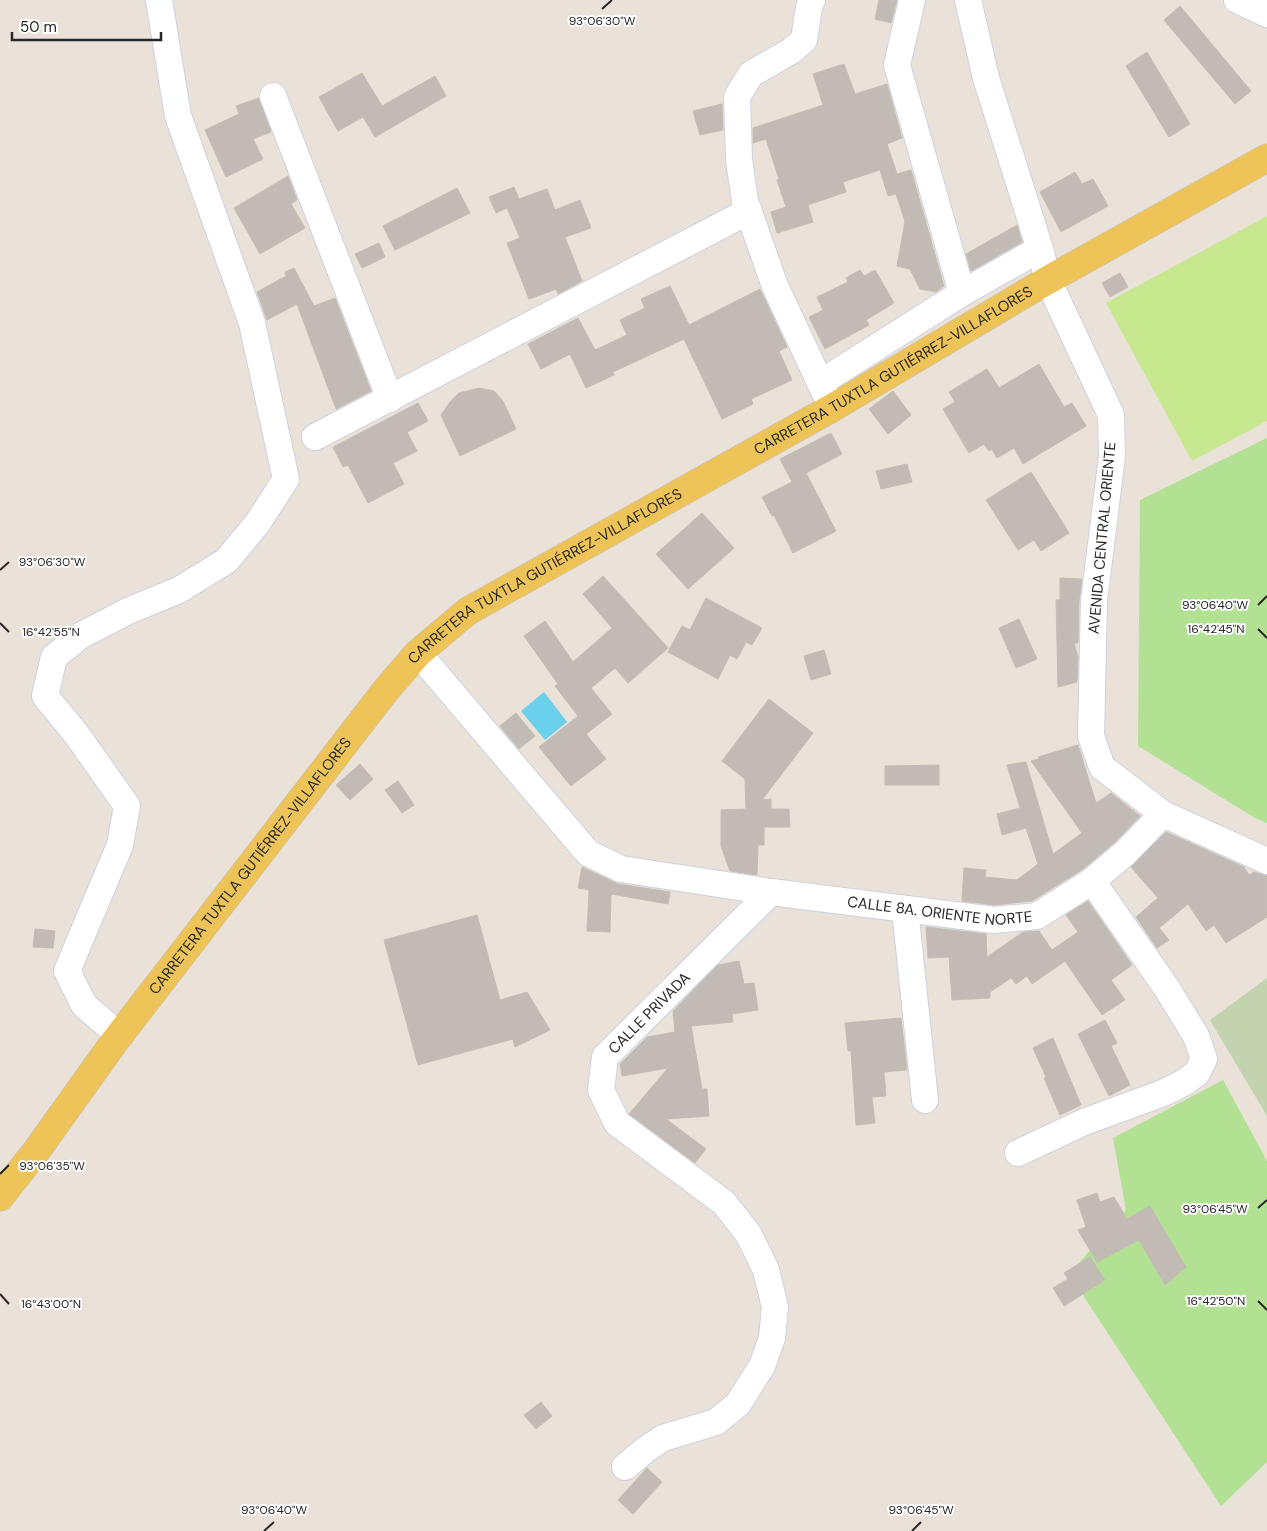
<svg xmlns="http://www.w3.org/2000/svg" width="1267" height="1531" font-family="'DM Sans',sans-serif">
<rect width="100%" height="100%" fill="#eae1d8"/>
<!-- green -->
<g fill="#b2e194">
<path d="M1267,438V823L1255,818L1138,746L1140,500Z"/>
<path d="M1223,1080L1267,1161V1462L1221,1506L1069,1274L1126,1210L1113,1138Z"/>
</g>
<!-- cemetery -->
<path fill="#c3d3af" d="M1267,978V1116L1210,1020Z"/>
<!-- pitch -->
<path fill="#c7e88f" d="M1267,216V421L1192,461L1106,303Z"/>
<!-- water -->
<path fill="#6ad0ec" d="M544,692L567,722L545,740L521,711Z"/>
<!-- building -->
<g fill="#c2bbb5" stroke="#c4bdb2">
<path d="M879,0H897L891,23L875,19Z"/>
<path d="M1180,6L1251,91L1235,104L1164,20Z"/>
<path d="M1147,52L1190,124L1169,137L1126,66Z"/>
<path d="M844,64L855,94L887,84L902,138L887,144L897,174L911,170L944,286L936,292L920,289L910,269L897,266L905,221L896,194L888,196L880,170L843,182L846,192L808,205L813,222L777,233L771,212L786,207L777,180L779,179L766,139L753,143V128L823,105L813,74Z"/>
<path d="M362,73L382,106L435,76L446,96L375,137L363,117L338,131L319,97Z"/>
<path d="M259,98L271,132L253,139L263,159L226,177L205,130L239,114L236,106Z"/>
<path d="M722,104L723,130L700,135L693,111Z"/>
<path d="M1075,172L1082,184L1093,179L1108,206L1061,232L1040,192Z"/>
<path d="M288,176L297,200L291,204L305,228L260,254L234,208Z"/>
<path d="M514,187L519,199L547,189L555,210L580,200L591,228L565,237L582,281L558,294L556,289L529,299L507,243L520,238L507,208L496,213L489,197Z"/>
<path d="M457,188L470,213L395,250L383,226Z"/>
<path d="M1017,225L1022,242L971,271L966,254Z"/>
<path d="M379,243L385,257L362,268L355,254Z"/>
<path d="M294,268L314,306L335,298L371,391L336,409L297,304L267,320L257,292L286,276L285,272Z"/>
<path d="M860,270L864,276L875,270L894,303L866,320L869,325L825,349L809,317L823,310L817,297L848,282L846,278Z"/>
<path d="M1120,273L1128,287L1110,297L1102,283Z"/>
<path d="M670,286L689,325L760,289L787,347L779,351L792,380L751,399L753,404L722,419L684,339L613,372L614,375L586,388L570,354L541,369L528,344L578,318L595,350L627,335L620,320L645,308L641,299Z"/>
<path d="M1039,364L1064,407L1072,403L1086,426L1023,464L1014,448L997,458L992,449L989,451L984,444L969,453L943,409L955,402L949,392L987,369L999,388Z"/>
<path d="M479,388L494,391L503,401L516,429L460,456L441,415L450,402L459,393Z"/>
<path d="M893,391L911,415L888,434L869,409Z"/>
<path d="M418,403L428,421L407,432L417,451L393,463L404,484L368,503L348,465L343,467L333,447Z"/>
<path d="M831,433L842,454L806,473L836,531L793,553L774,515L772,516L762,497L792,482L780,459Z"/>
<path d="M907,464L912,482L881,489L876,471Z"/>
<path d="M1031,472L1069,533L1041,551L1034,540L1018,550L986,500Z"/>
<path d="M702,513L734,548L688,589L656,554Z"/>
<path d="M603,576L668,648L628,683L615,668L591,688L612,714L586,734L606,759L571,786L539,747L578,716L555,686L558,684L524,636L545,621L573,662L612,628L583,594Z"/>
<path d="M1060,578L1082,579L1079,601L1078,643H1074L1078,657L1077,682L1058,687L1056,600H1060Z"/>
<path d="M706,598L762,628L752,645L746,642L737,659L730,655L718,679L668,652L682,626L690,630Z"/>
<path d="M1019,619L1037,659L1016,668L999,628Z"/>
<path d="M824,650L831,674L811,680L804,656Z"/>
<path d="M769,699L813,733L762,800L771,799V809H789L790,827H764V845H758L757,875L730,871L721,846V810L746,809L745,779L722,761Z"/>
<path d="M516,713L535,736L519,749L500,726Z"/>
<path d="M1078,745L1096,803L1111,793L1140,816L1115,842L1083,869L1032,901L994,905L962,901L964,868L986,870L985,877L1017,880L1038,864L1026,828L1002,835L997,814L1020,808L1007,765L1026,762L1053,854L1082,833L1031,761L1039,759L1038,757Z"/>
<path d="M360,764L373,779L350,800L336,785Z"/>
<path d="M939,765V785H885V766Z"/>
<path d="M398,781L414,805L402,813L385,790Z"/>
<path d="M1166,832L1244,867L1249,875L1254,872L1267,876V917L1226,943L1214,925L1206,931L1188,904L1159,928L1169,940L1157,948L1136,917L1158,898L1131,867Z"/>
<path d="M582,867L618,884L670,892L668,904L611,894L610,932L587,931L589,890L578,888Z"/>
<path d="M1088,901L1132,965L1111,980L1125,1000L1102,1015L1065,961L1032,984L1027,976L1016,984L1011,978L990,992V998L952,1000L949,957L928,958L926,927L986,934L987,957L1023,932L1039,931L1052,950L1078,932L1066,915Z"/>
<path d="M477,915L500,1000L527,992L550,1030L515,1047L513,1039L418,1065L384,940Z"/>
<path d="M35,929L55,931L53,948L33,947Z"/>
<path d="M739,961L744,984L754,983L758,1010L732,1014L733,1022L691,1026L702,1089H707L709,1116L666,1119L706,1149L695,1163L629,1114L668,1068L622,1076L620,1064L647,1037L675,1032L673,1011L718,965Z"/>
<path d="M901,1018L907,1070L884,1072L886,1096L872,1097L875,1123L856,1125L851,1051H848L845,1023Z"/>
<path d="M1105,1020L1117,1043L1111,1046L1130,1085L1109,1096L1078,1034Z"/>
<path d="M1053,1038L1081,1105L1060,1115L1044,1078L1046,1077L1033,1048Z"/>
<path d="M1097,1193L1100,1202L1114,1197L1127,1219L1150,1206L1186,1267L1165,1285L1139,1240L1097,1262L1078,1230L1086,1227L1077,1200Z"/>
<path d="M1090,1257L1105,1280L1064,1306L1053,1288L1068,1279L1064,1273Z"/>
<path d="M541,1402L552,1416L536,1429L524,1415Z"/>
<path d="M647,1468L662,1482L633,1514L618,1500Z"/>
</g>
<g fill="none" stroke-linecap="round" stroke-linejoin="round">
<defs>
<g id="minor">
<path d="M812,0L809,7L804,40L791,51L751,74L737,97L739,160L745,201L775,286L832,408"/>
<path d="M912,0L897,65L962,293"/>
<path d="M968,0L986,78L1040,249L1048,280L1111,415L1112,456L1094,601L1091,736L1102,767L1163,814L1267,861"/>
<path d="M1237,0L1267,14"/>
<path d="M273,96L390,399"/>
<path d="M820,383L962,293L1040,249"/>
<path d="M315,437L749,211"/>
<path id="s1" d="M418,653L588,853L621,869L771,892L994,920L1037,916L1092,881L1125,853L1163,814"/>
<path d="M905,909L925,1100"/>
<path d="M120,1036L84,1005L67,971L120,845L127,806L77,735L45,696L54,657L80,636L128,611L179,590L226,561L257,524L286,479L252,323L178,116L159,0"/>
<path d="M1018,1153L1084,1122L1163,1093L1185,1082L1197,1073L1204,1059L1196,1036L1166,987L1092,881"/>
<path id="s2" d="M625,1467L645,1450L663,1438L716,1422L738,1404L762,1366L772,1338L775,1307L766,1270L749,1235L724,1203L617,1123L601,1090L605,1057L771,892"/>
</g>
<g id="major">
<path id="s3" d="M0,1197L37,1150L115,1041L386,690L418,653L468,611L832,408L1048,280L1267,158"/>
</g>
</defs>
<!-- minor casing -->
<use href="#minor" stroke="#cdd2e0" stroke-width="28"/>
<!-- major casing -->
<use href="#major" stroke="#c3c3c3" stroke-width="29"/>
<!-- minor -->
<use href="#minor" stroke="#fff" stroke-width="26"/>
<!-- major -->
<use href="#major" stroke="#eec458" stroke-width="28"/>
</g>
<!-- ticks -->
<path fill="none" stroke="#272727" stroke-width="2" d="M602,9L612,0M0,570L9,562M1258,605L1267,596M0,623L9,632M1258,629L1267,638M0,1174L9,1165M1258,1208L1267,1200M0,1294L9,1304M1258,1301L1267,1310M264,1531L274,1522M912,1531L921,1522"/>
<g text-anchor="middle" dominant-baseline="central" stroke-width="4" stroke-linejoin="round" paint-order="stroke">
<!-- street labels -->
<g font-size="15" fill="#272727" stroke="#fff">
<text stroke="none"><textPath href="#s3" startOffset="1240">CARRETERA TUXTLA GUTIÉRREZ-VILLAFLORES</textPath></text>
<text transform="translate(1102 538) rotate(-85)">AVENIDA CENTRAL ORIENTE</text>
<text stroke="none"><textPath href="#s3" startOffset="835">CARRETERA TUXTLA GUTIÉRREZ-VILLAFLORES</textPath></text>
<text stroke="none"><textPath href="#s3" startOffset="415">CARRETERA TUXTLA GUTIÉRREZ-VILLAFLORES</textPath></text>
<text stroke="none"><textPath href="#s1" startOffset="621">CALLE 8A. ORIENTE NORTE</textPath></text>
<text stroke="none"><textPath href="#s2" startOffset="621">CALLE PRIVADA</textPath></text>
</g>
</g>
<g font-size="12" text-anchor="middle" fill="#272727" stroke="#fff" stroke-width="4" stroke-linejoin="round" paint-order="stroke">
<text x="602" y="25">93°06'30"W</text>
<text x="52" y="566">93°06'30"W</text>
<text x="1215" y="609">93°06'40"W</text>
<text x="1216" y="633">16°42'45"N</text>
<text x="51" y="636">16°42'55"N</text>
<text x="52" y="1170">93°06'35"W</text>
<text x="1215" y="1213">93°06'45"W</text>
<text x="1216" y="1305">16°42'50"N</text>
<text x="51" y="1308">16°43'00"N</text>
<text x="274" y="1514">93°06'40"W</text>
<text x="921" y="1514">93°06'45"W</text>
</g>
<!-- scale -->
<path d="M12 32v8h149v-8" fill="none" stroke="#272727" stroke-width="2.5"/>
<text x="20" y="32" font-size="15" fill="#272727" stroke="#ffffff" stroke-width="4" paint-order="stroke">50 m</text>
</svg>
